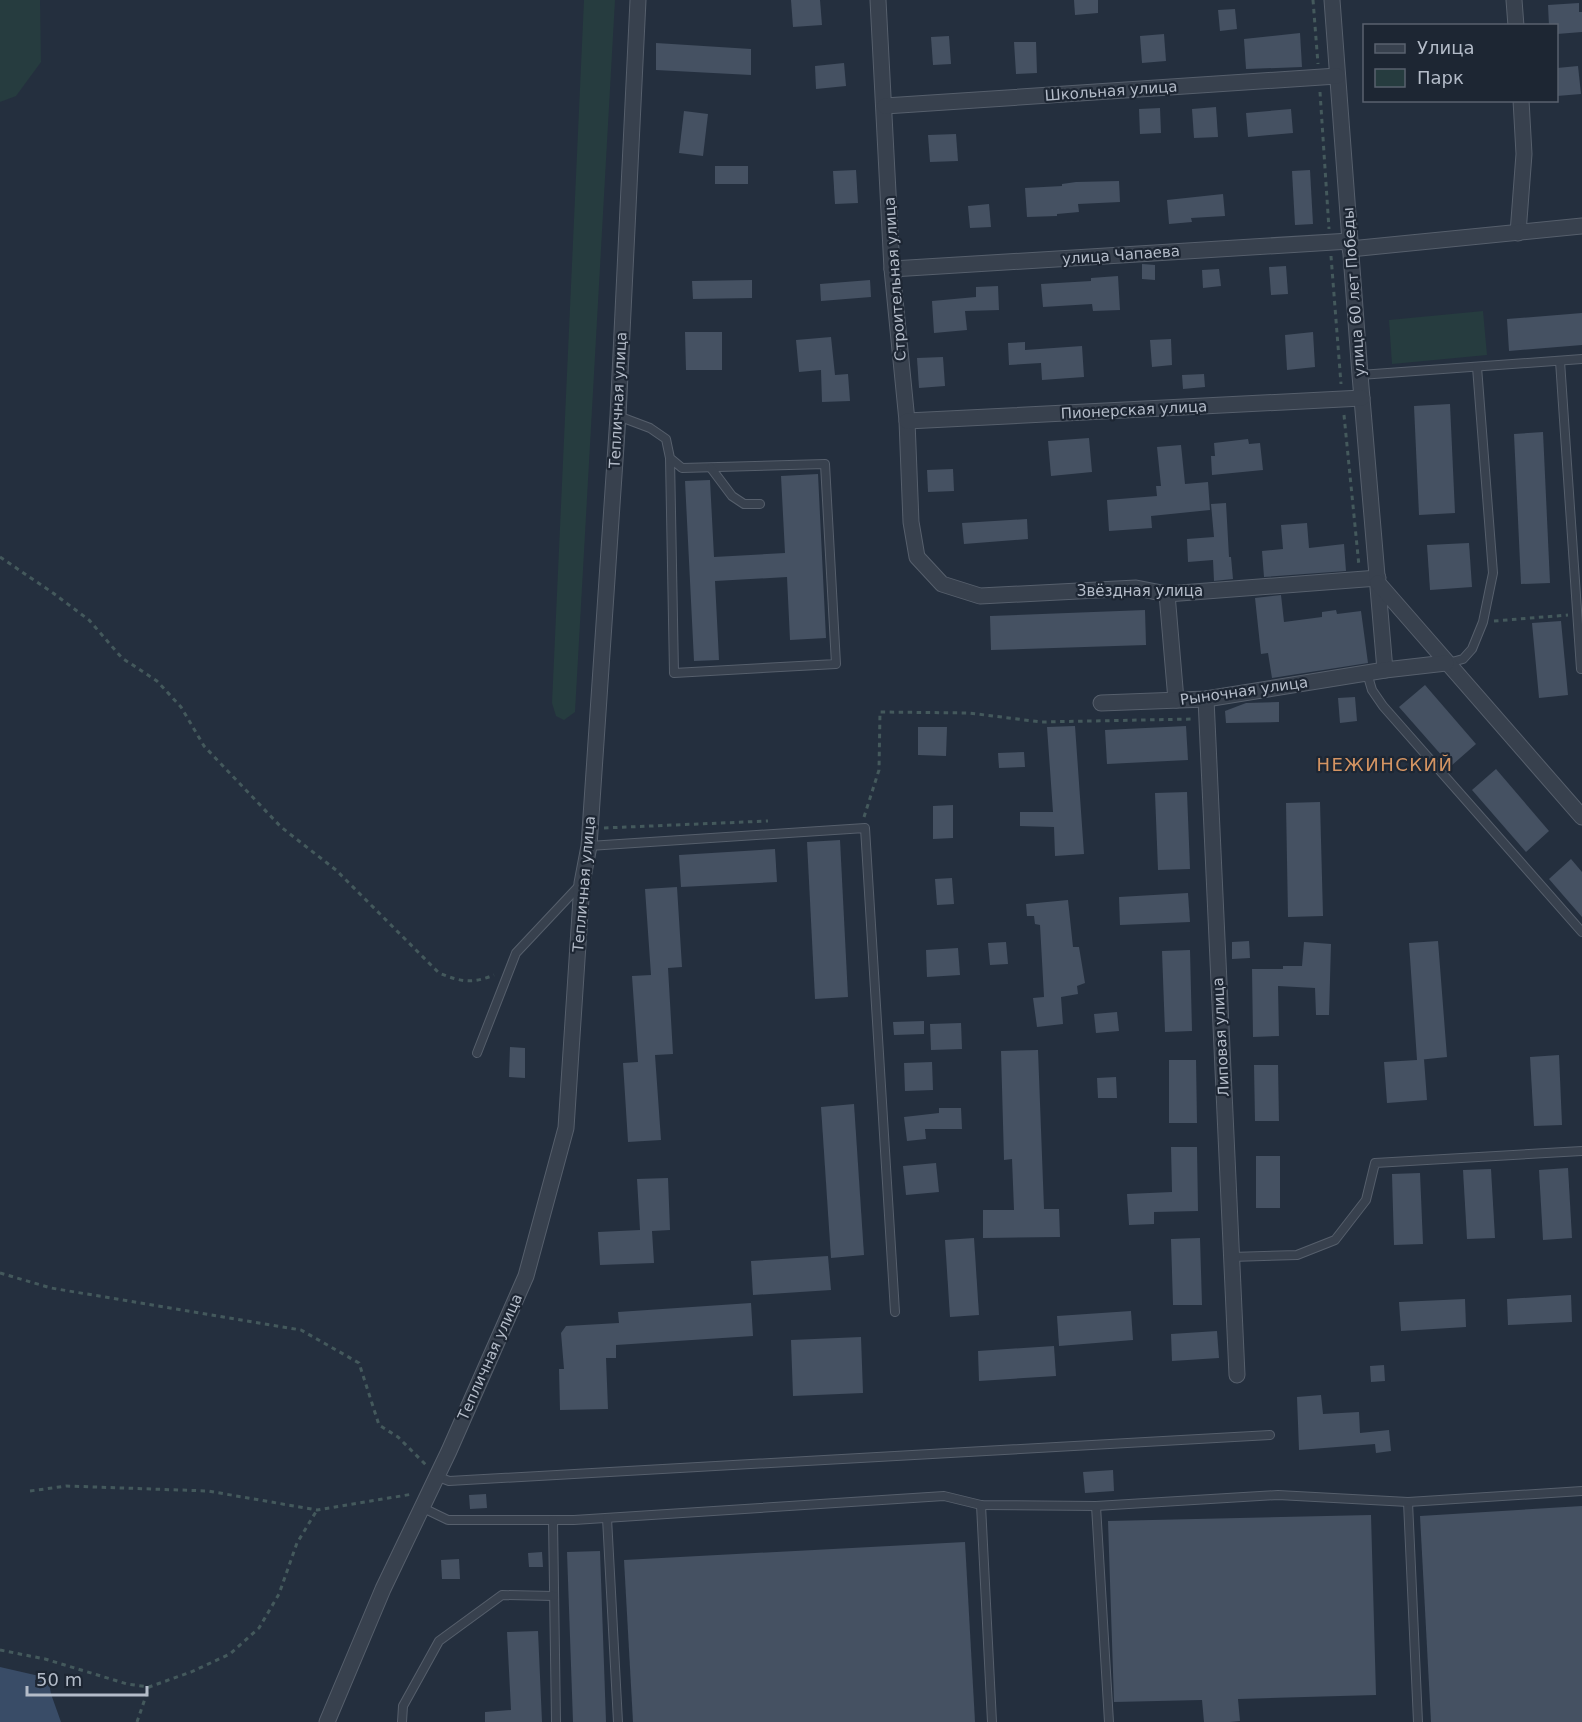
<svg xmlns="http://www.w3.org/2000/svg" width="1582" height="1722" font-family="'DejaVu Sans',sans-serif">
<rect width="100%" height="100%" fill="#242f3e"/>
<!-- green -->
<g fill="#263c3f">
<path d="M0,0H40L41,62L16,96L0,102Z"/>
<path d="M584,0H615L575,712L564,720L556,716L552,703Z"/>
<path d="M1483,311L1487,355L1392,364L1389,320Z"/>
</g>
<!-- water -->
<path fill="#394c67" d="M0,1667L48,1678L51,1694L61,1722H0Z"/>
<!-- building -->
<g fill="#455162">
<path d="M791,0H820L822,25L793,27Z"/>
<path d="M1074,0H1098V13L1075,15Z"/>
<path d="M1579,3V12H1582V32L1557,34V26H1549L1548,5Z"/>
<path d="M1235,9L1237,29L1220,31L1218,10Z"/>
<path d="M1300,33L1302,67L1246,69L1244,39Z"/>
<path d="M1164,34L1166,61L1142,63L1140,36Z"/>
<path d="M949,36L951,64L933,65L931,37Z"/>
<path d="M1014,42H1036L1037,73L1016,74Z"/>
<path d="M656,43L751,49V75L656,70Z"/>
<path d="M844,63L846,86L816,89L815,66Z"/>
<path d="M1578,66L1581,94L1557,96V68Z"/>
<path d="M1216,107L1218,137L1194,138L1192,109Z"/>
<path d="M1160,108L1161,133L1140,134L1139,109Z"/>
<path d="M1291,109L1293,133L1248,137L1246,113Z"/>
<path d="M684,111L708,114L703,156L679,153Z"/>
<path d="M956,134L958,161L930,162L928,135Z"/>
<rect x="715" y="166" width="33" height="18"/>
<path d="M856,170L858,203L835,204L833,171Z"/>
<path d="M1310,170L1313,224L1295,225L1292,171Z"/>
<path d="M1119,181L1120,202L1078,204L1079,212L1057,214V216L1027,217L1025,188L1062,186V184L1076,182Z"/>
<path d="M1223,194L1225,216L1191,218L1192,222L1169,224L1167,200Z"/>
<path d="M989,204L991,227L970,228L968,206Z"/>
<path d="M1142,264L1155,265V280L1142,279Z"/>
<path d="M1286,266L1288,294L1271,295L1269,267Z"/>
<path d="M1219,269L1221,286L1203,288L1202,270Z"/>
<path d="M1118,276L1120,310L1093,311L1092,304L1043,307L1041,284L1091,281V278Z"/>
<path d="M752,280V298L693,299L692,281Z"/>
<path d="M870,280L871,297L821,301L820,284Z"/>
<path d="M998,286L999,310L965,311L967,330L934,333L932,301L976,297V287Z"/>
<path d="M1582,313V345L1509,351L1507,319Z"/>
<path d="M685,332H722V370H686Z"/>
<path d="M1313,332L1315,367L1287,370L1285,335Z"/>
<path d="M831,337L835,375L848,374L850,401L822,402L821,370L799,372L796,340Z"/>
<path d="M1171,339L1172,365L1152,367L1150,340Z"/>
<path d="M1025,342V350L1082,346L1084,377L1042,380L1041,363L1009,365L1008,343Z"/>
<path d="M943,357L945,386L919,388L917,358Z"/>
<path d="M1204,374L1205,387L1183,389L1182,375Z"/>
<path d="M1450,404L1455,513L1419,515L1414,406Z"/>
<path d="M1543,432L1550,583L1521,584L1514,434Z"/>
<path d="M1089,438L1092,472L1051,476L1048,441Z"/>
<path d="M1248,439L1249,444L1260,443L1263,470L1212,475L1211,456H1215L1214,443Z"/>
<path d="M1181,445L1185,484L1208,482L1210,510L1151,516L1152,528L1109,531L1107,500L1157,496L1156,486H1161L1157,447Z"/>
<path d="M953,469L954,491L928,492L927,470Z"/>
<path d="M818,474L826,638L790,640L787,577L715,581L719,660L694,661L685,481L710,480L714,557L785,553L781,476Z"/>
<path d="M1226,503L1229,557H1231L1233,579L1214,581L1213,560L1188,562L1187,539L1214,537L1211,504Z"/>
<path d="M1027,519L1028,539L964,544L962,523Z"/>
<path d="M1307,523L1309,548L1344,544L1346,571L1264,577L1262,551L1283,549L1281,525Z"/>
<path d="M1469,543L1472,587L1430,590L1427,545Z"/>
<path d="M1281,595L1284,622L1322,617V612L1336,610L1337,614L1361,611L1368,663L1272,678L1268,653L1261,654L1255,598Z"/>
<path d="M1145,610L1146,645L991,650L990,616Z"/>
<path d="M1561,621L1568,695L1539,698L1532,623Z"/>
<path d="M1425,685L1476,744L1451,766L1399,707Z"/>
<path d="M1355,697L1357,721L1340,723L1338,698Z"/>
<path d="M1279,702V722L1226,723L1225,711L1246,703Z"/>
<path d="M1075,726L1084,854L1055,856L1054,827L1020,826V812H1053L1047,727Z"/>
<path d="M1186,726L1188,760L1107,764L1105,730Z"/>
<path d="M918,727H947L946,756L918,755Z"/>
<path d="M1024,752L1025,767L999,768L998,753Z"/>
<path d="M1496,769L1549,831L1526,852L1472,790Z"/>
<path d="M1187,792L1190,869L1158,870L1155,793Z"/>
<path d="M1320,802L1323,916L1288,917L1286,803Z"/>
<path d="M953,805V838L933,839V806Z"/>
<path d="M840,840L848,997L815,999L807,842Z"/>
<path d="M775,849L777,882L681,887L679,855Z"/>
<path d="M1571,859L1582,872V917L1549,879Z"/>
<path d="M952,878L954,904L937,905L935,879Z"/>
<path d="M677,887L682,967L668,968L673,1054L655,1055L661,1140L628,1142L623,1063L638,1062L632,976L651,975L645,889Z"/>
<path d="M1188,893L1190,922L1120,925L1119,897Z"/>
<path d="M1068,900L1073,947H1079L1085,983L1077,986L1078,994L1061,997L1063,1024L1037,1027L1033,998L1044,997L1040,925L1035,924L1034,916H1027L1026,904Z"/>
<path d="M1249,941L1250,958L1232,959V942Z"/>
<path d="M1438,941L1447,1057L1418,1060L1424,1059L1427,1100L1387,1103L1384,1062L1417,1060L1409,943Z"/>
<path d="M1006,942L1008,964L990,965L988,943Z"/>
<path d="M1304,942L1331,944L1329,1015H1316L1315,988L1278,986L1279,1036L1253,1037L1252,969H1283V966H1302Z"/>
<path d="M958,948L960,975L927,977L926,950Z"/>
<path d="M1190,950L1192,1031L1165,1032L1162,951Z"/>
<path d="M1117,1012L1119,1031L1096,1033L1094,1014Z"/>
<path d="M924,1021V1034L894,1035L893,1022Z"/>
<path d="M961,1023L962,1049L931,1050L930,1024Z"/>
<path d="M510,1047L525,1048V1078L509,1077Z"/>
<path d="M1038,1050L1044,1209H1059L1060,1237L983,1238V1210H1014L1012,1159L1004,1160L1001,1051Z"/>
<path d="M1559,1055L1562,1125L1534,1126L1530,1057Z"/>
<path d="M1169,1060H1196L1197,1123H1169Z"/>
<path d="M932,1062L933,1090L905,1091L904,1063Z"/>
<path d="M1254,1065H1278L1279,1121H1255Z"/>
<path d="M1116,1077L1117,1098H1098L1097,1078Z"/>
<path d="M854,1104L864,1255L831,1258L821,1107Z"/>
<path d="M939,1108H961L962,1129H925L926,1139L907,1141L904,1117L939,1113Z"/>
<path d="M1171,1147H1197L1198,1211L1154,1212V1224L1129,1225L1127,1194L1172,1192Z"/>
<rect x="1256" y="1156" width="24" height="52"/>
<path d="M936,1163L939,1192L906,1195L903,1166Z"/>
<path d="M1568,1168L1572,1238L1543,1240L1539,1170Z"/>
<path d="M1491,1169L1495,1238L1467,1239L1463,1170Z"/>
<path d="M1420,1173L1423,1244L1394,1245L1392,1174Z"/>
<path d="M668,1178L670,1230L652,1231L654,1263L600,1265L598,1232L640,1230L637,1179Z"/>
<path d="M974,1238L979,1315L950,1317L945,1240Z"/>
<path d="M1200,1238L1202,1305H1173L1171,1239Z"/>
<path d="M828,1256L831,1290L753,1295L751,1261Z"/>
<path d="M1571,1295L1572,1322L1508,1325L1507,1299Z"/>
<path d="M1465,1299L1466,1327L1401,1331L1399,1302Z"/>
<path d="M751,1303L753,1336L616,1345V1358H606L608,1409L560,1410L559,1369H564L561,1333L566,1326L619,1323L618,1312Z"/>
<path d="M1131,1311L1133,1340L1059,1346L1057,1316Z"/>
<path d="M1217,1331L1219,1358L1172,1361L1171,1334Z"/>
<path d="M861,1337L863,1393L793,1396L791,1340Z"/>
<path d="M1054,1346L1056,1376L979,1381L978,1351Z"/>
<path d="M1384,1365L1385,1381L1371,1382L1370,1366Z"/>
<path d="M1321,1395L1323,1414L1359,1412L1360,1433L1389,1430L1391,1451L1376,1453L1375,1444L1299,1450L1297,1397Z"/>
<path d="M1113,1470L1114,1491L1085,1493L1083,1472Z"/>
<path d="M486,1494L487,1508L470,1509L469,1495Z"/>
<path d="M1582,1506V1722H1431L1420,1516Z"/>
<path d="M1371,1515L1376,1695L1238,1699L1240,1721L1230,1722H1204L1202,1700L1114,1702L1108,1521Z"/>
<path d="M965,1542L975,1722H633L624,1560Z"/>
<path d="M600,1551L606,1722H573L567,1552Z"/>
<path d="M542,1552L543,1567H529L528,1553Z"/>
<path d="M459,1559L460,1579H442L441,1560Z"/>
<path d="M538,1631L542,1722H485V1712L511,1710L507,1632Z"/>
</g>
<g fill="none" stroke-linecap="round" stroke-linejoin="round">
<defs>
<g id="lane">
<path d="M1560,361L1581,669"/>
<path d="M1360,375L1582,359"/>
<path d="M618,416L650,428L666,439L670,458L682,468L825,464L836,664L674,673L670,458"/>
<path d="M711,468L732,496L744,504H760"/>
<path d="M1448,663L1463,659L1472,649L1483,622L1493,573L1477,367"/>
<path d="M1367,673L1372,690L1383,706L1582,932"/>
<path d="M589,846L865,828L895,1312"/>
<path d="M477,1053L516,953L579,886"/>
<path d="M1231,1257L1297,1255L1335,1240L1366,1200L1375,1163L1582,1151"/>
<path d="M436,1476L449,1481L1270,1435"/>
<path d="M1408,1502L1418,1722"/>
<path d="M981,1505L992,1722"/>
<path d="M1096,1506L1109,1722"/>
<path d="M421,1507L448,1520H574L944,1496L981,1505L1096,1506L1278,1495L1408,1502L1582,1491"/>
<path d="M607,1518L618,1722"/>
<path d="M553,1520L556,1722"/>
<path d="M402,1722L403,1706L439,1641L502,1595L554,1596"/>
</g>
<g id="street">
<path d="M878,0L892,269L907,421L911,522L917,557L942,584L980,596L1136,588L1167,594L1378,578"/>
<path d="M1332,0L1360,375L1385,670"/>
<path d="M1514,0L1516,26"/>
<path d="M885,106L1337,76"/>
<path d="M1518,233L1524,154L1521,100"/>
<path d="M1350,249L1582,226"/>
<path d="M892,269L1350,241"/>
<path d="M907,421L1362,398"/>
<path d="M1378,583L1582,817"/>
<path d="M1167,594L1176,700"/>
<path d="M1206,699L1237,1375"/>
<path d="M1101,703L1206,699L1385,670L1446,663"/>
<path d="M327,1722L383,1589L449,1451L526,1276L566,1128L582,883L589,846L618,416L638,0"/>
</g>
</defs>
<!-- lane casing -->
<use href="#lane" stroke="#565f6c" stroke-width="10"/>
<!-- street casing -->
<use href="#street" stroke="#565f6c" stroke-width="17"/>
<!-- path -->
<g stroke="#44595c" stroke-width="3" stroke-dasharray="4.5 4.5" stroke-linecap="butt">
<path d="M1313,0L1318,64"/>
<path d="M1320,92L1329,229"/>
<path d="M1331,256L1341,384"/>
<path d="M1344,415L1359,566"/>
<path d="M0,557L53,593L89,620L122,658L157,681L181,707L204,746L281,827L336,870L439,973C461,982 472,984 494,975"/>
<path d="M1494,621L1568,615"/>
<path d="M864,817L879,770L880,712L969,713L1041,722L1193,719"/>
<path d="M604,828L768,821"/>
<path d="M0,1273L51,1288L301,1330L359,1363L379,1425L398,1437L427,1466"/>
<path d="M30,1491L66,1486L208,1491L317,1510L413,1494"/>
<path d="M0,1650L45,1659L127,1684L149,1687L191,1672L230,1654L259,1628L279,1594L297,1543L317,1510"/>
<path d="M137,1722L149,1687"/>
</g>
<!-- lane -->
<use href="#lane" stroke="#38414e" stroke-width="8"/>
<!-- street -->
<use href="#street" stroke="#38414e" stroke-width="15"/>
</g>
<g text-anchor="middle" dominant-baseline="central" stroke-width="4.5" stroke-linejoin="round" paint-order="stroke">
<!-- street labels -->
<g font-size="15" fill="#b4bcc9" stroke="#1d2633">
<text transform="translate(1111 91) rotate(-4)">Школьная улица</text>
<text transform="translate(1121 255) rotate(-4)">улица Чапаева</text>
<text transform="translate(895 279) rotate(-94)">Строительная улица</text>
<text transform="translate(1354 292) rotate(-94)">улица 60 лет Победы</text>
<text transform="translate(618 400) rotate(-87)">Тепличная улица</text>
<text transform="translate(1134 410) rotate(-3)">Пионерская улица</text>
<text x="1140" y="591">Звёздная улица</text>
<text transform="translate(1244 691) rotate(-8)">Рыночная улица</text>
<text transform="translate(584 884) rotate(-85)">Тепличная улица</text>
<text transform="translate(1221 1037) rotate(-93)">Липовая улица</text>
<text transform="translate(490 1357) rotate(-66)">Тепличная улица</text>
</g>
<!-- quarter labels -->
<g font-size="18" letter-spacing="1.5" fill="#d59563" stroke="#1d2633">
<text x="1385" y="764">НЕЖИНСКИЙ</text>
</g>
</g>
<!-- legend -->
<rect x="1363" y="24" width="195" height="78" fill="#1d2633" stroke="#59626f" stroke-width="1.5"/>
<rect x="1375" y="44" width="30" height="9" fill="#38414e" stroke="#59626f" stroke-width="1.5"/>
<text x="1417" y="54" font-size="18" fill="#b4bcc9">Улица</text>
<rect x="1375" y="69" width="30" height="18" fill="#263c3f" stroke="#59626f" stroke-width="1.5"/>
<text x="1417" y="84" font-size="18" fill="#b4bcc9">Парк</text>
<!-- scale -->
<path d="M27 1686v9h120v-9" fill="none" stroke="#b4bcc9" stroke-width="3"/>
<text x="36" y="1686" font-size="18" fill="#b4bcc9" stroke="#1d2633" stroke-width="4.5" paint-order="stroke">50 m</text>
</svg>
